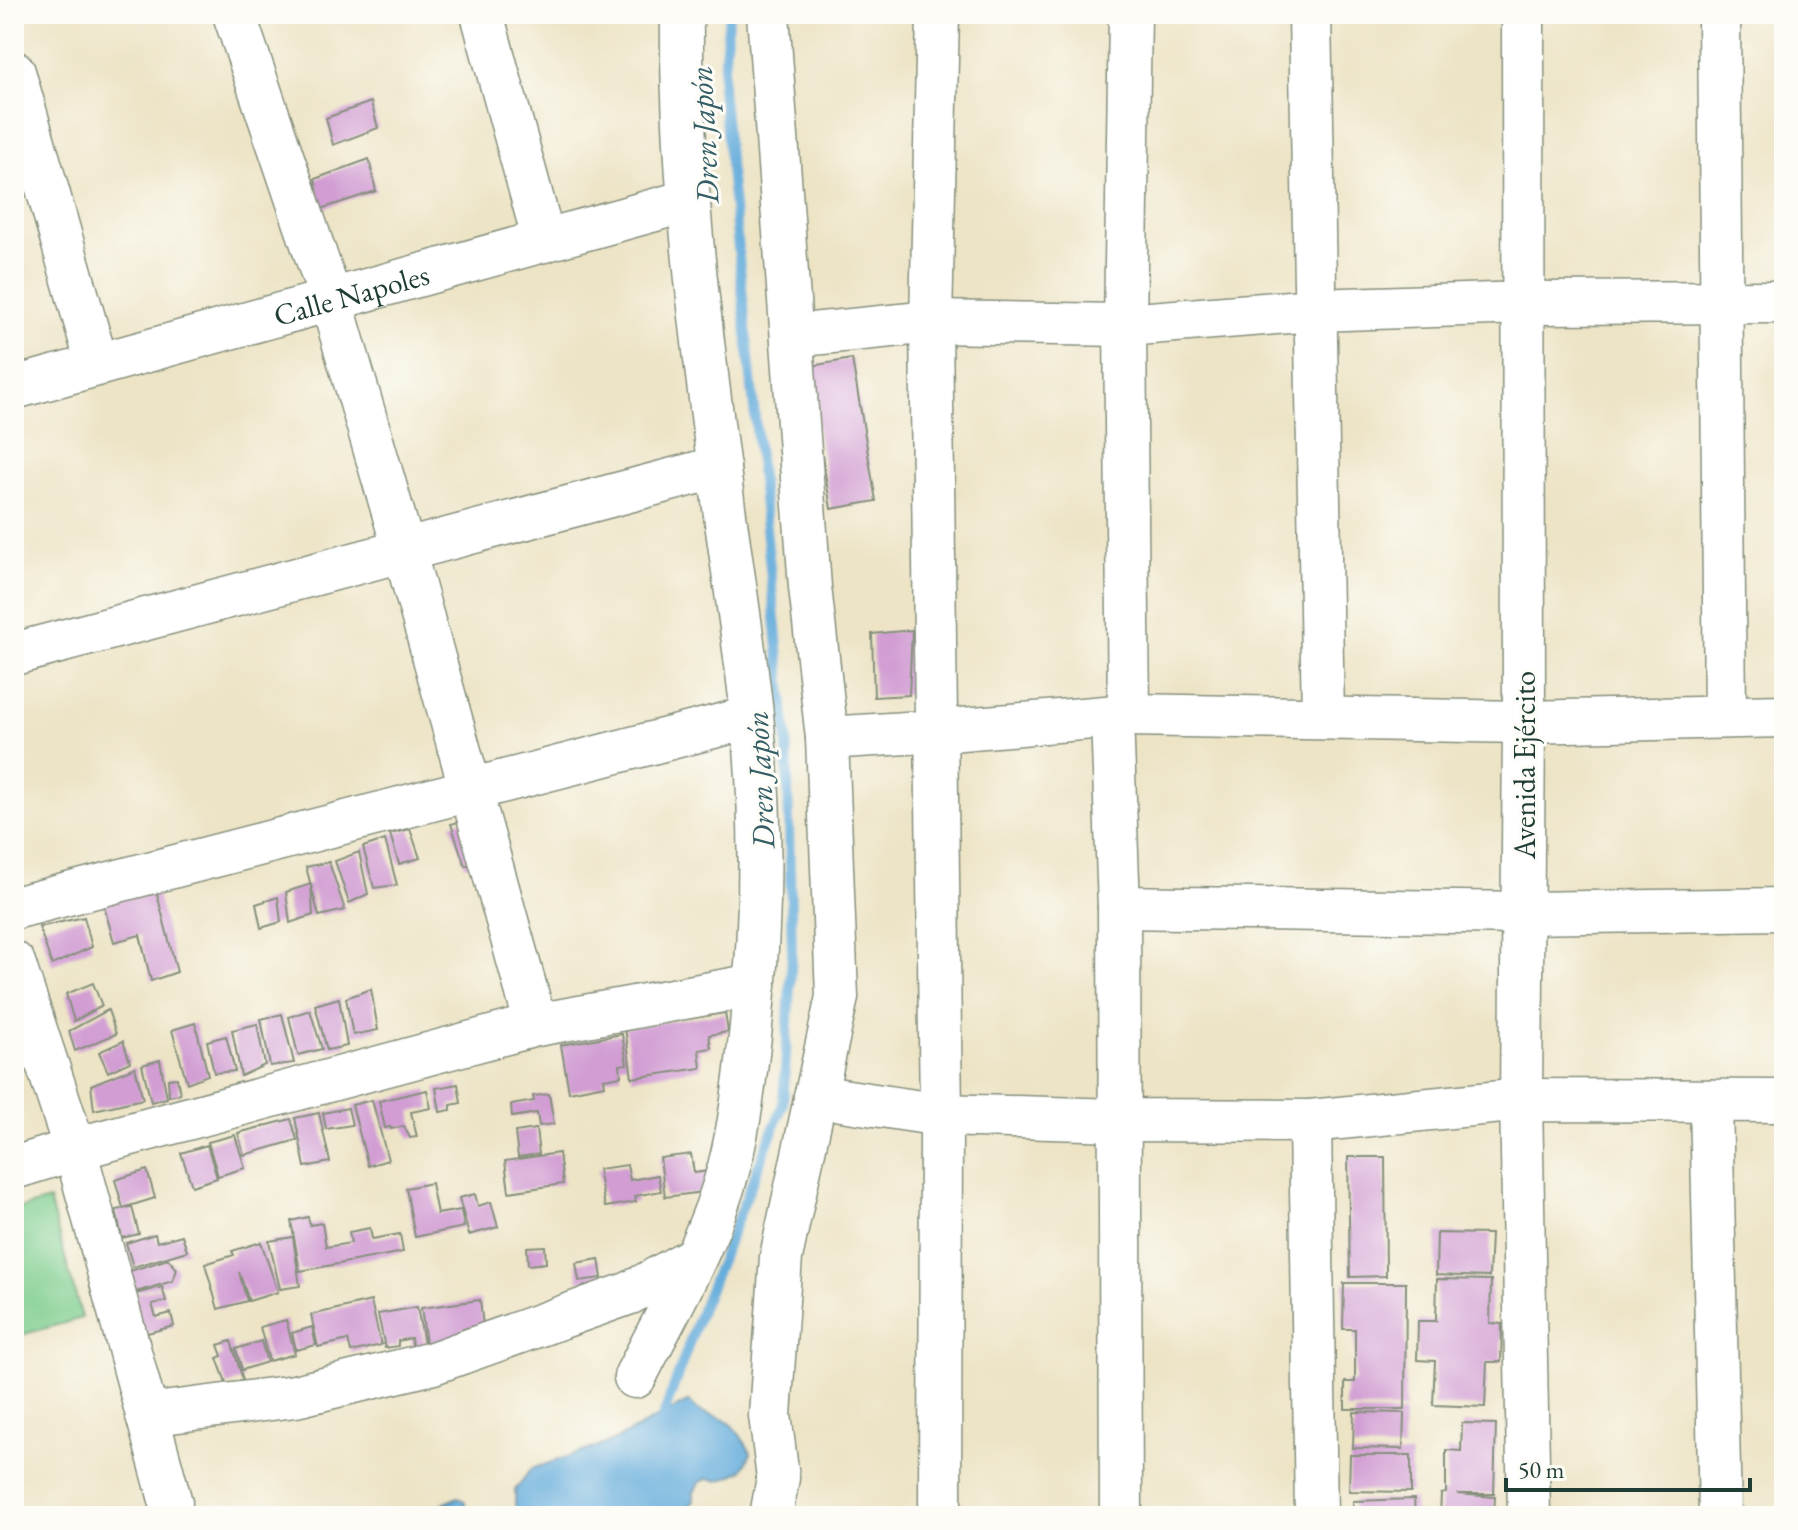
<svg xmlns="http://www.w3.org/2000/svg" width="1798" height="1530" font-family="'EB Garamond',serif">
<rect width="100%" height="100%" fill="#fdfcf7"/>
<filter id="ink" filterUnits="userSpaceOnUse"><feTurbulence type="fractalNoise" baseFrequency=".0125" numOctaves="2"/><feDisplacementMap in="SourceGraphic" scale="16" xChannelSelector="R" yChannelSelector="G"/><feConvolveMatrix kernelMatrix="1 2 1 2 8 2 1 2 1" color-interpolation-filters="sRGB"/></filter>
<filter id="wash" filterUnits="userSpaceOnUse"><feTurbulence type="fractalNoise" baseFrequency=".006" numOctaves="4" result="noise"/><feDisplacementMap in="SourceGraphic" scale="32" xChannelSelector="R" yChannelSelector="G"/><feGaussianBlur stdDeviation="1.8" result="paint"/><feColorMatrix in="noise" values="0 0 0 0 0 0 0 0 0 0 0 0 0 0 0 0 0 1.4 0 .05"/><feComposite in="paint" operator="in"/></filter>
<g filter="url(#wash)">
<rect width="100%" height="100%" fill="#ede4c6"/>
<!-- green -->
<path fill="#7ecd8e" stroke="#4e8561" stroke-width="2" d="M49,1200L82,1318L14,1337V1210Z"/>
<!-- water -->
<g fill="#64acdb" stroke="#427488" stroke-width="2">
<path d="M689,1401C698,1416 715,1413 728,1422C738,1430 745,1442 751,1453L742,1471L718,1481L709,1478L700,1482L694,1492V1501L679,1516H515V1490L531,1469L609,1443Z"/>
<path d="M458,1497L464,1501L469,1516H417Z"/>
</g>
<g fill="none" stroke-linecap="round" stroke-linejoin="round">
<!-- stream -->
<path stroke="#64acdb" stroke-width="10" d="M660,1425L700,1313L783,1105L792,953L787,738L722,88L729,14"/>
</g>
<g id="blocks">
<!-- building -->
<g fill="#d19dd3">
<path d="M371,102L378,128L333,145L326,118Z"/>
<path d="M369,159L376,191L321,209L315,179Z"/>
<path d="M852,359L876,501L831,509L814,407L811,366Z"/>
<path d="M912,630L909,695L874,697L872,634Z"/>
<path d="M473,817L482,860L465,866L451,824Z"/>
<path d="M410,829L420,858L399,864L390,834Z"/>
<path d="M385,840L397,885L374,888L363,847Z"/>
<path d="M359,852L368,894L349,903L335,861Z"/>
<path d="M329,862L345,910L319,916L306,867Z"/>
<path d="M311,884L313,915L290,923L286,892Z"/>
<path d="M155,886L177,972L151,981L140,935L114,942L102,899Z"/>
<path d="M278,897L281,922L261,928L256,904Z"/>
<path d="M84,917L92,947L52,965L39,927Z"/>
<path d="M93,983L102,1006L74,1021L66,994Z"/>
<path d="M371,989L378,1030L353,1035L346,998Z"/>
<path d="M339,998L347,1046L327,1050L315,1005Z"/>
<path d="M108,1010L116,1034L75,1051L69,1031Z"/>
<path d="M310,1010L322,1049L298,1055L289,1017Z"/>
<path d="M725,1013L728,1032L709,1035L711,1048L699,1050L701,1068L632,1078L625,1028Z"/>
<path d="M282,1014L294,1063L270,1066L261,1019Z"/>
<path d="M195,1023L208,1075L187,1083L172,1030Z"/>
<path d="M257,1024L265,1065L241,1076L232,1030Z"/>
<path d="M622,1034L627,1064L620,1065L621,1076L604,1079L605,1085L569,1092L561,1045Z"/>
<path d="M226,1036L235,1071L214,1073L207,1041Z"/>
<path d="M123,1041L130,1062L108,1072L99,1052Z"/>
<path d="M160,1060L167,1098L151,1102L142,1065Z"/>
<path d="M135,1067L143,1099L94,1110L91,1085Z"/>
<path d="M177,1078L180,1094L169,1096L168,1079Z"/>
<path d="M458,1084L461,1103L451,1105V1110L440,1112L436,1088Z"/>
<path d="M427,1090L431,1108L411,1112L417,1137L410,1138L404,1126L391,1129L390,1127L385,1128L379,1101Z"/>
<path d="M549,1094L554,1124L539,1126L537,1113L512,1117L511,1105L534,1101L533,1096Z"/>
<path d="M372,1100L388,1160L368,1166L352,1105Z"/>
<path d="M348,1108L352,1125L326,1129L323,1113Z"/>
<path d="M319,1113L330,1162L305,1167L295,1118Z"/>
<path d="M291,1119L297,1140L244,1155L238,1133Z"/>
<path d="M536,1129L539,1154L518,1157L515,1132Z"/>
<path d="M235,1135L245,1168L218,1176L208,1142Z"/>
<path d="M207,1145L217,1178L192,1186L181,1153Z"/>
<path d="M559,1153L563,1184L509,1192L505,1161Z"/>
<path d="M691,1154L694,1173L722,1169L719,1190L665,1197L660,1158Z"/>
<path d="M1348,1157H1385L1386,1276L1350,1277Z"/>
<path d="M627,1165L630,1180L658,1175L661,1191L635,1196L636,1202L605,1207L598,1169Z"/>
<path d="M147,1170L155,1198L123,1208L115,1180Z"/>
<path d="M431,1183L437,1214L461,1210L464,1227L415,1237L406,1188Z"/>
<path d="M475,1194L478,1206L491,1202L498,1227L469,1235L459,1198Z"/>
<path d="M132,1207L139,1234L122,1238L116,1210Z"/>
<path d="M308,1217L310,1225L322,1223L326,1247L351,1243L349,1232L370,1228L372,1239L400,1234L403,1252L300,1271L291,1221Z"/>
<path d="M1437,1233L1491,1234L1489,1277L1436,1275Z"/>
<path d="M155,1234L157,1242L182,1235L187,1251L133,1267L126,1243Z"/>
<path d="M293,1237L300,1286L280,1289L269,1241Z"/>
<path d="M261,1242L278,1292L249,1301L239,1272L247,1301L218,1309L205,1264L234,1255L232,1251Z"/>
<path d="M545,1246L546,1263L528,1265L527,1247Z"/>
<path d="M168,1259L177,1269L173,1281L136,1292L130,1271Z"/>
<path d="M599,1259L602,1278L579,1281L576,1263Z"/>
<path d="M1437,1279L1491,1280L1490,1323L1502,1324L1501,1362H1487L1485,1407L1433,1405L1435,1361L1417,1360L1418,1321H1436Z"/>
<path d="M1344,1283H1406L1405,1409H1345V1382H1355V1329H1343Z"/>
<path d="M162,1287L166,1301L152,1304L156,1317L171,1313L174,1326L140,1335L131,1295Z"/>
<path d="M480,1300L483,1326L462,1329L463,1339L426,1344L421,1308Z"/>
<path d="M371,1301L381,1345L351,1352L348,1340L318,1347L311,1315Z"/>
<path d="M417,1307L425,1348L413,1351L411,1338L398,1341V1346L385,1348L378,1314Z"/>
<path d="M286,1320L295,1354L269,1361L260,1327Z"/>
<path d="M312,1327L316,1345L296,1350L292,1333Z"/>
<path d="M231,1341L243,1380L227,1385L217,1358L222,1356L218,1345Z"/>
<path d="M261,1341L267,1362L242,1370L236,1349Z"/>
<path d="M1354,1412L1404,1413L1403,1449L1353,1448Z"/>
<path d="M1462,1423L1496,1424L1494,1494H1457L1495,1497L1494,1516H1440L1441,1494L1446,1493V1450L1461,1451Z"/>
<path d="M1350,1455H1411V1492L1349,1491Z"/>
<path d="M1414,1499L1415,1516H1353V1501Z"/>
</g>
</g>
</g>
<g filter="url(#ink)">
<use href="#blocks" fill-opacity="0" stroke="#86907d" stroke-width="2"/>
<g fill="none" stroke-linecap="round" stroke-linejoin="round">
<defs>
<g id="minor">
<path d="M234,14L331,300L404,550L536,1025"/>
<path d="M482,14L544,241"/>
<path d="M768,14L810,587L827,738L837,997L781,1257L770,1415L778,1478L771,1516"/>
<path d="M938,14L931,322L941,1115L940,1516"/>
<path d="M1310,14L1323,717"/>
<path d="M1523,14L1524,722L1521,1100L1529,1516"/>
<path d="M1719,14L1725,717"/>
<path d="M14,72L97,364"/>
<path d="M792,336L931,322L1125,325L1314,310L1524,303L1784,302"/>
<path id="s1" d="M14,388L687,201"/>
<path d="M14,654L719,467"/>
<path d="M1129,715L1125,325L1130,14"/>
<path d="M1112,718L1119,907L1121,1516"/>
<path d="M827,738L938,731L1129,715L1524,722L1784,716"/>
<path d="M1119,907L1523,913L1784,909"/>
<path d="M14,908L752,717"/>
<path d="M14,963L75,1149L171,1503"/>
<path d="M815,1096L941,1115L1120,1120L1310,1121L1521,1100L1784,1101"/>
<path d="M1711,1101L1720,1516"/>
<path d="M1310,1121L1316,1516"/>
<path d="M14,1168L75,1149L536,1025L755,985"/>
<path d="M635,1377C669,1309 710,1241 729,1167C740,1125 745,1080 750,1036C761,932 763,819 752,715C745,648 734,581 725,515C703,348 680,182 682,14"/>
<path d="M147,1415L295,1396L433,1363L630,1293L694,1258"/>
</g>
</defs>
<!-- minor casing -->
<use href="#minor" stroke="#86907d" stroke-width="45"/>
<!-- minor -->
<use href="#minor" stroke="#fff" stroke-width="42"/>
</g>
</g>
<g text-anchor="middle" dominant-baseline="central" stroke-width="6" stroke-linejoin="round" paint-order="stroke">
<!-- street labels -->
<g font-size="30" fill="#1f3d34" stroke="#fdfcf7">
<text stroke="none"><textPath href="#s1" startOffset="350">Calle Napoles</textPath></text>
<text transform="translate(1524 765) rotate(-90)">Avenida Ejército</text>
</g>
<!-- water labels -->
<g font-size="32" font-style="italic" fill="#345e66" stroke="#fdfcf7">
<text transform="translate(704 135) rotate(-93)">Dren Japón</text>
<text transform="translate(760 780) rotate(-93)">Dren Japón</text>
</g>
</g>
<!-- margin -->
<rect width="1798" height="1530" fill="none" stroke="#fdfcf7" stroke-width="48"/>
<!-- scale -->
<path d="M1506 1478v12h244v-12" fill="none" stroke="#1f3d34" stroke-width="4"/>
<text x="1518" y="1478" font-size="24" fill="#1f3d34" stroke="#fdfcf7" stroke-width="6" paint-order="stroke">50 m</text>
</svg>
